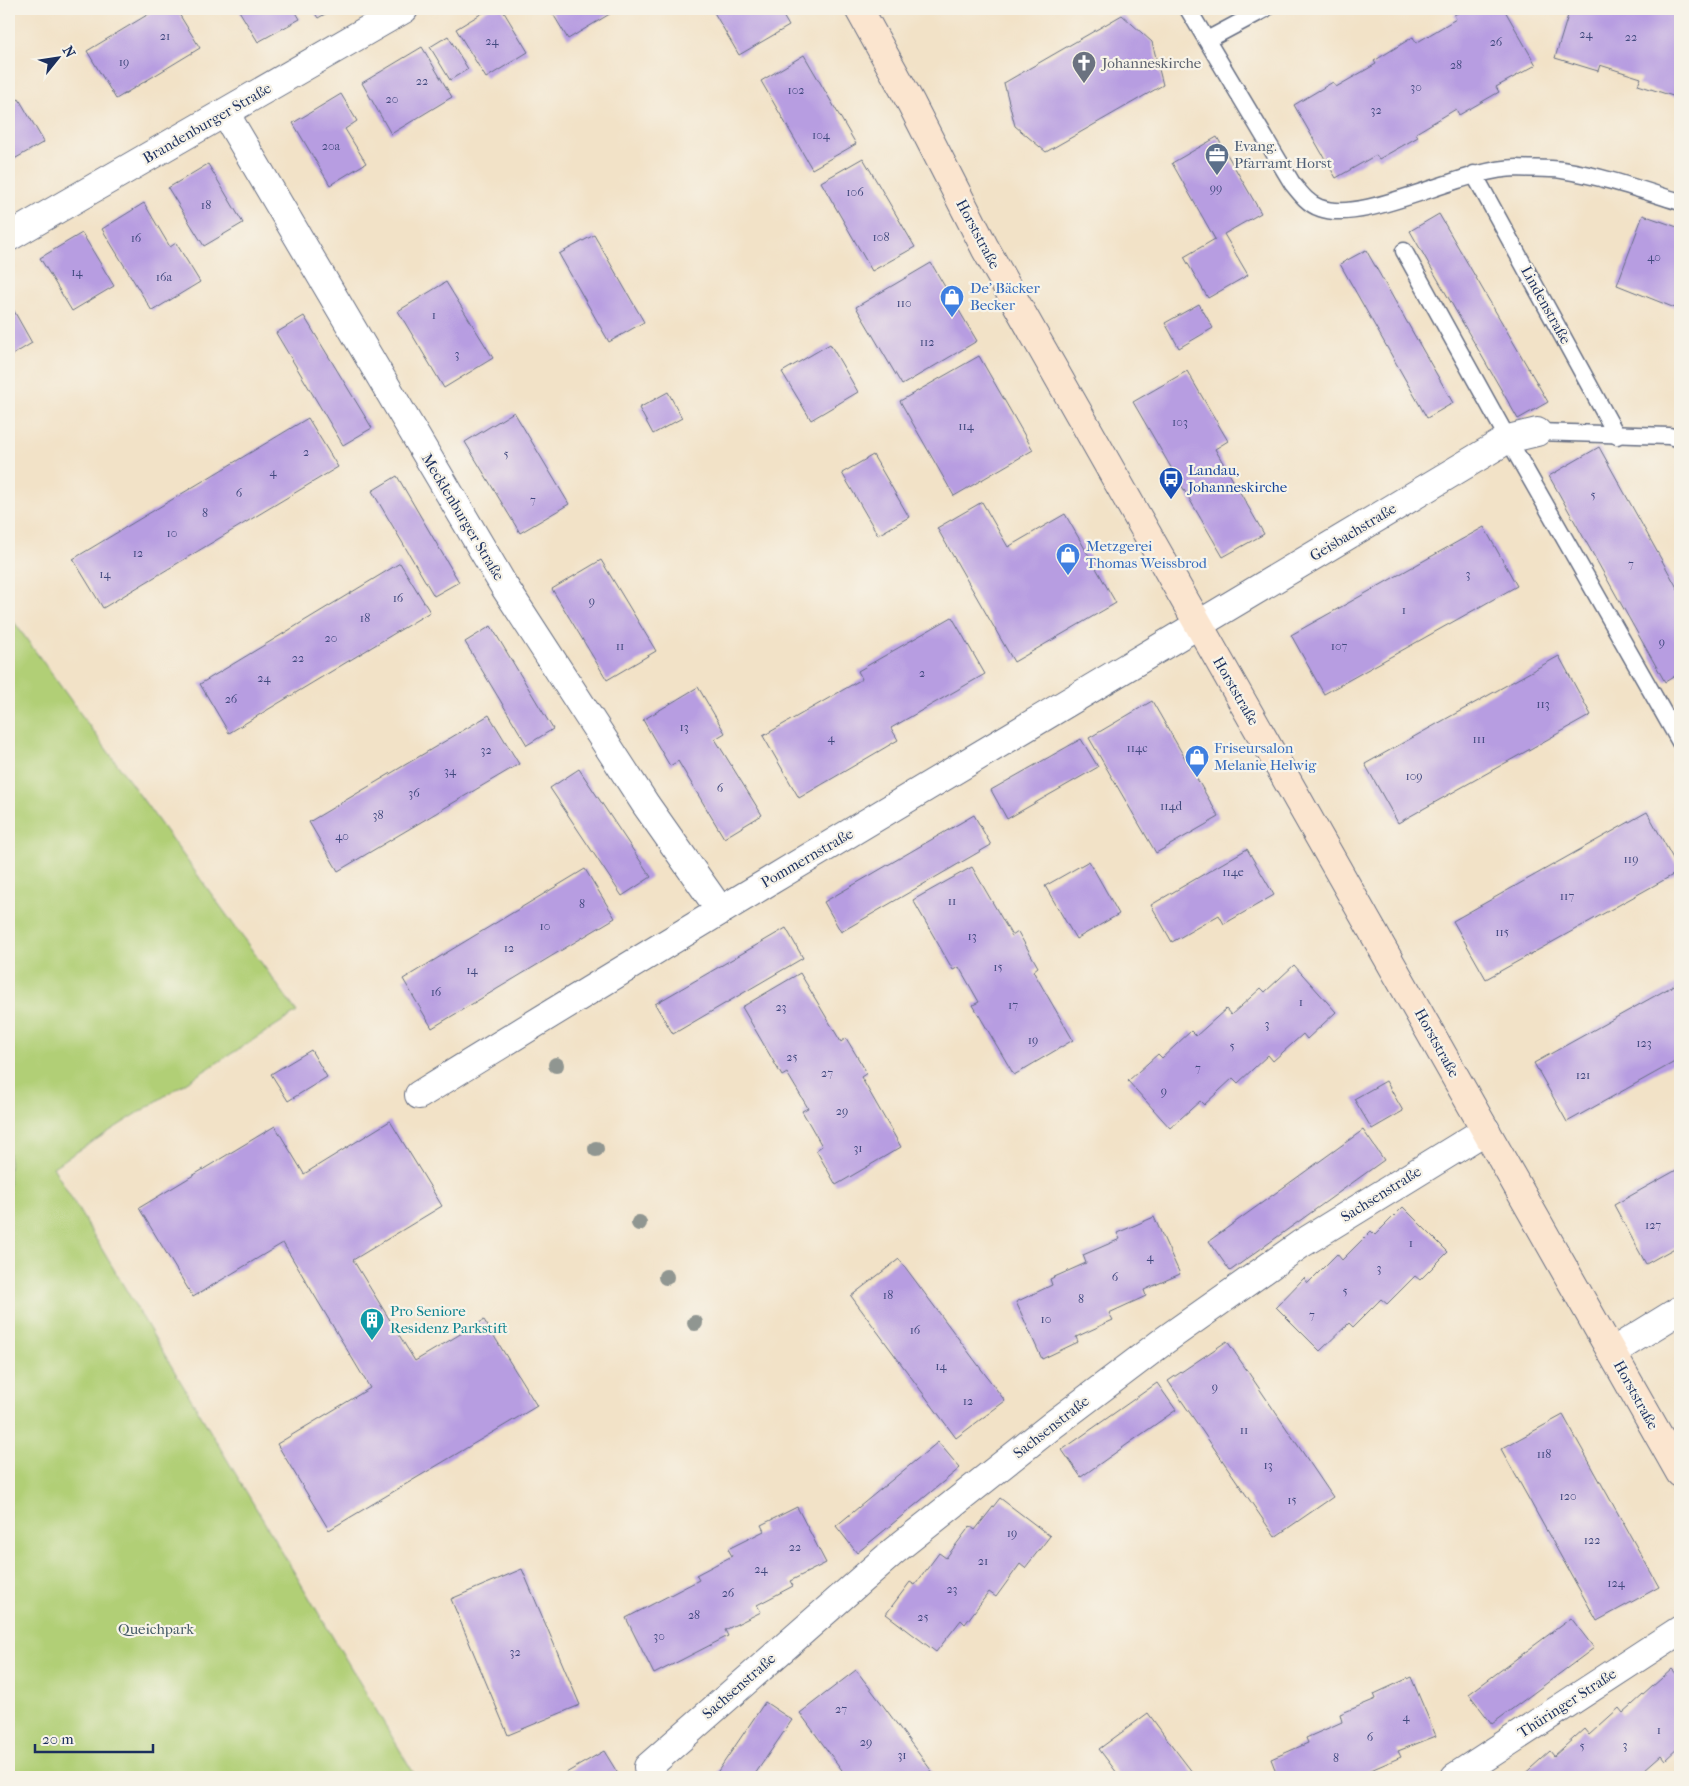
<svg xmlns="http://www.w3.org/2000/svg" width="1689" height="1786" font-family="'IM FELL French Canon',serif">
<rect width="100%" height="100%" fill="#f7f3e8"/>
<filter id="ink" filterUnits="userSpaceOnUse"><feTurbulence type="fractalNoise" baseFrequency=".02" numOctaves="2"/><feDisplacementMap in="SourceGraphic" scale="10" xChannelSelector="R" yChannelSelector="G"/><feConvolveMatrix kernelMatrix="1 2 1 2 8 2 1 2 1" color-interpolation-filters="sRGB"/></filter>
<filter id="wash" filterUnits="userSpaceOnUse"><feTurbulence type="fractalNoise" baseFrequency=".0096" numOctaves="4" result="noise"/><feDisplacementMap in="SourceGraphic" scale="20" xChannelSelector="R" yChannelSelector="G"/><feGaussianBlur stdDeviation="1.12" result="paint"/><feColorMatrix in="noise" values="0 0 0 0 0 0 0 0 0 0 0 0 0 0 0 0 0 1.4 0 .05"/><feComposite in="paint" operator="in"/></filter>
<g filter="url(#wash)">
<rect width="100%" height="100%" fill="#f2e2c7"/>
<!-- green -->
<path fill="#b1cf76" stroke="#667f6a" d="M9,615L297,1012L53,1167L416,1777H9Z"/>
<g id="blocks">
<!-- building -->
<g fill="#b79de1">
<path d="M157,9H176L200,48L116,99L87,51Z"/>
<path d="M238,9H294L300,19L258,42Z"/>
<path d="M312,9H334L318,18Z"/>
<path d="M489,9H502L528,52L486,78L456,29Z"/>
<path d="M550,9H618L568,39Z"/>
<path d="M712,9H779L789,26L739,55Z"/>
<path d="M1465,9H1504L1536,65L1496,87L1499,92L1459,115L1456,109L1416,133L1418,137L1379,159L1376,155L1336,178L1294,105L1333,82L1336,87L1376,64L1374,61L1413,37L1416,43L1456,19L1454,15Z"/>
<path d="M1570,9L1680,10V93L1678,92L1676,97L1638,85L1641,78L1600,65L1598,71L1555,58Z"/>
<path d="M1122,15L1152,42L1163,85L1046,152L1015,126L1004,83Z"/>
<path d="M448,36L468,69L450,80L430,47Z"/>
<path d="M422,47L452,97L391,134L362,83Z"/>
<path d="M804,55L856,144L812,169L761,81Z"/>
<path d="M341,94L357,121L345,129L366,163L330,185L293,123Z"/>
<path d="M19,99L44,142L9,162V105Z"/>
<path d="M1217,137L1261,213L1224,234L1248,275L1208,298L1184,257L1215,239L1172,163Z"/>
<path d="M863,158L915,247L872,271L821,182Z"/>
<path d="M208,164L243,223L204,246L168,188Z"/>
<path d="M144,203L170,247L176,243L200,282L152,311L102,229Z"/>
<path d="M1439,214L1548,402L1518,419L1410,231Z"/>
<path d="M1643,215L1680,228V310L1617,285Z"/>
<path d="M82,233L114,286L72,311L40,258Z"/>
<path d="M594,235L644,322L609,342L559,254Z"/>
<path d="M1366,250L1453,403L1427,418L1340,264Z"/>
<path d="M931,263L977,341L902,385L856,307Z"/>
<path d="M446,282L493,358L444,388L398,311Z"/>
<path d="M9,302L32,343L9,357Z"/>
<path d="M1199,304L1213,328L1179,348L1165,323Z"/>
<path d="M304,316L372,428L343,445L276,333Z"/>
<path d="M830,344L858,392L811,420L782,372Z"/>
<path d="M979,356L1033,450L954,496L900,401Z"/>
<path d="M1187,371L1228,441L1215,449L1264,534L1223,557L1133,402Z"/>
<path d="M668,392L682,418L653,434L639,408Z"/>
<path d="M514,412L569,504L520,533L465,442Z"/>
<path d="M308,418L338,467L103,608L73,559Z"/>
<path d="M1599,447L1680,593V673L1665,682L1549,476Z"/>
<path d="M873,455L909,517L878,535L842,473Z"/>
<path d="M397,476L459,582L434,596L372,491Z"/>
<path d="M982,502L1008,547L1065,514L1116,603L1014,662L937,528Z"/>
<path d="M1484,527L1517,586L1324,694L1291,635Z"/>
<path d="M601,560L656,651L607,680L552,589Z"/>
<path d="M400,563L430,612L229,733L200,684Z"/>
<path d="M952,617L985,674L891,728L898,740L799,798L763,736L862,679L858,671Z"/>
<path d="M491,626L553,729L527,745L465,642Z"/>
<path d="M1559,656L1591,715L1398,823L1365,764Z"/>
<path d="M698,687L725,733L715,739L762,815L724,838L678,761L670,766L643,720Z"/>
<path d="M1152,701L1219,817L1156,853L1089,738Z"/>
<path d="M489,715L519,764L338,871L309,822Z"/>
<path d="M1081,739L1098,767L1007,819L991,790Z"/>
<path d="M579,769L651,877L622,896L550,788Z"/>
<path d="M1647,812L1680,871L1486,979L1453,921Z"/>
<path d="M974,815L991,845L841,932L824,902Z"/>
<path d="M1247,849L1274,895L1224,924L1219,915L1172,942L1151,905Z"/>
<path d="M1089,861L1119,914L1076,939L1045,886Z"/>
<path d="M972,867L1012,936L1018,932L1038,967L1033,971L1073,1040L1014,1075L973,1005L979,1002L959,967L953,970L913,900Z"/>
<path d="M585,869L615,918L432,1028L403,979Z"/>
<path d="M786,928L803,958L673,1034L655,1004Z"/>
<path d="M1294,965L1336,1012L1307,1039L1303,1034L1273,1061L1268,1055L1238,1083L1233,1078L1204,1105L1200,1101L1170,1128L1128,1081L1158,1054L1162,1058L1191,1031L1196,1036L1226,1009L1231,1015L1261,988L1265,992Z"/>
<path d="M800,973L841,1042L846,1038L867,1073L861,1077L901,1147L836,1185L816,1150L822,1146L802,1111L808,1108L787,1073L782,1076L742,1007Z"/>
<path d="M1680,982V1059L1567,1122L1534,1063Z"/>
<path d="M311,1050L327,1077L288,1101L271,1074Z"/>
<path d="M1386,1081L1403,1111L1372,1129L1354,1099Z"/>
<path d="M390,1121L442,1206L353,1260L415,1361L484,1320L537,1406L329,1530L277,1444L370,1388L283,1243L193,1297L139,1208L275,1126L304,1174Z"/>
<path d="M1363,1130L1384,1160L1230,1271L1209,1241Z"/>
<path d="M1680,1168V1245L1646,1264L1614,1205Z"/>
<path d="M1403,1207L1448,1252L1420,1280L1415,1276L1387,1304L1381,1299L1353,1327L1349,1323L1320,1351L1276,1307L1304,1278L1308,1283L1337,1254L1342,1260L1371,1231L1375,1235Z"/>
<path d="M1154,1217L1180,1274L1144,1290L1146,1296L1109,1313L1113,1320L1076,1337L1078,1342L1042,1359L1016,1302L1052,1285L1050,1279L1086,1263L1083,1255L1120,1239L1117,1233Z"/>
<path d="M899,1259L1005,1401L956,1438L851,1296Z"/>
<path d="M1227,1341L1333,1497L1275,1537L1168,1381Z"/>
<path d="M1157,1383L1176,1410L1081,1477L1062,1450Z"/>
<path d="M1563,1415L1659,1587L1597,1621L1501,1449Z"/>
<path d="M938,1442L960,1468L857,1553L836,1526Z"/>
<path d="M1000,1498L1050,1536L1025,1568L1020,1564L996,1597L989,1592L965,1624L961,1620L936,1652L886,1614L910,1582L915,1585L939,1553L946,1558L970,1526L975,1530Z"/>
<path d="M797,1507L826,1563L790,1581L793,1586L757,1605L761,1612L725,1630L728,1636L654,1674L626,1618L699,1580L696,1575L732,1556L728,1549L764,1531L761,1525Z"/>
<path d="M522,1569L580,1705L508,1735L451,1599Z"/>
<path d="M1571,1618L1594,1648L1492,1724L1469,1694Z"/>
<path d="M1672,1669L1680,1678V1746L1665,1760L1661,1755L1636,1777H1521L1550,1751L1554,1756L1584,1729L1589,1735L1619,1708L1623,1713Z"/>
<path d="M856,1670L882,1704L936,1777H847L800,1713Z"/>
<path d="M1411,1677L1436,1736L1398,1751L1401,1757L1364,1773L1366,1777H1278L1271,1759L1308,1743L1306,1738L1342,1722L1340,1714L1376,1699L1374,1694Z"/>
<path d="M765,1702L792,1720L753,1777H714Z"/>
<path d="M1148,1713L1173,1747L1196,1777H1120L1099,1749Z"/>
<path d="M604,1751L620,1777H559Z"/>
</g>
</g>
</g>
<g filter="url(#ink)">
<use href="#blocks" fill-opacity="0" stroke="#666e83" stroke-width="1"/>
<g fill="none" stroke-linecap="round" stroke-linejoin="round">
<defs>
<g id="lane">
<path d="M1188,9L1292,183C1300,193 1308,204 1320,208C1365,225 1462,168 1517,168C1531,169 1548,168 1562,170C1602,176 1642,190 1680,202"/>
<path d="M1207,40L1265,9"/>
<path d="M1474,174L1617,436"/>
<path d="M1404,251L1508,439L1680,742"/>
<path d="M1537,432L1669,436L1680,439"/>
</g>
<g id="street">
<path d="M225,113L504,586L646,805L720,910"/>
<path d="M9,237L404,9"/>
<path d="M419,1095C779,872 1145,658 1508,439L1537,432"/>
<path d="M1612,1352L1680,1310"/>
<path d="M648,1767L894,1551L1054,1424L1165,1340L1301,1244L1486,1130"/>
<path d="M1455,1777L1680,1630"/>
</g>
<path id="secondary" d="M859,9L911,103L985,248L1680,1473"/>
</defs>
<!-- lane casing -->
<use href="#lane" stroke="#666e83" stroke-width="19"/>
<!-- street casing -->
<use href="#street" stroke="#666e83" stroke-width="30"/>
<!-- secondary casing -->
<use href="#secondary" stroke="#666e83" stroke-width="30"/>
<!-- lane -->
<use href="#lane" stroke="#fff" stroke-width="16"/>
<!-- street -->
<use href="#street" stroke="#fff" stroke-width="28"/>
<!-- secondary -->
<use href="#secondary" stroke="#fbe5cf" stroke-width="28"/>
</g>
<!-- trees -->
<g fill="#909691">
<circle cx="556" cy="1065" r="8"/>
<circle cx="596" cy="1149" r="8"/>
<circle cx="639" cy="1223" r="8"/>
<circle cx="666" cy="1277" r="8"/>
<circle cx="695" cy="1323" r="8"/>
</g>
</g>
<!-- icons -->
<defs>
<symbol id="church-pin" viewBox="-11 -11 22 30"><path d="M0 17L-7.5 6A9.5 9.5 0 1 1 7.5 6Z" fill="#6b7280" stroke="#f7f3e8"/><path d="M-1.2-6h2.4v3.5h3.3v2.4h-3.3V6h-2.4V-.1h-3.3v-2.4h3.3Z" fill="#fff"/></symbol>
<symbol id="office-pin" viewBox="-11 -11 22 30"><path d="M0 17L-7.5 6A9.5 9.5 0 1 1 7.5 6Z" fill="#5c6f8a" stroke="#f7f3e8"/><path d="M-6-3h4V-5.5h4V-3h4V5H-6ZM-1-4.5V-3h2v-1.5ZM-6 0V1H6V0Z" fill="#fff"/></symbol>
<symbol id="shop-pin" viewBox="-11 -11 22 30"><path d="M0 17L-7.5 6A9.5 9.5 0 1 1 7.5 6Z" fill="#3f7fe0" stroke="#f7f3e8"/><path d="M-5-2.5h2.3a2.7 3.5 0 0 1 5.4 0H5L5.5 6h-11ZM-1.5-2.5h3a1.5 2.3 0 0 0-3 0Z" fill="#fff"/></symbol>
<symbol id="bus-pin" viewBox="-11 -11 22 30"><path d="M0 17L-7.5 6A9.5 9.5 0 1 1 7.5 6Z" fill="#1a4fb4" stroke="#f7f3e8"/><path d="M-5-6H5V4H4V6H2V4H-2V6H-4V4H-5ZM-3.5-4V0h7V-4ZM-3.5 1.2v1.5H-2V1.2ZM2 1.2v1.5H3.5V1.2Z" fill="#fff"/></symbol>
<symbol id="building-pin" viewBox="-11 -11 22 30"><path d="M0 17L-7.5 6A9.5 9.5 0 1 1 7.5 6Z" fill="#0f9aa8" stroke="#f7f3e8"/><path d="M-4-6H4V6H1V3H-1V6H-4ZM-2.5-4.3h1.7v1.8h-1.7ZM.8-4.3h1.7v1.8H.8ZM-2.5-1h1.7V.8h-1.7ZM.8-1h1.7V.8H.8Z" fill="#fff"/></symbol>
</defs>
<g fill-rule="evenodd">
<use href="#church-pin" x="1070" y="49" width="28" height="38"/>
<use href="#office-pin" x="1203" y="141" width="28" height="38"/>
<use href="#shop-pin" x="938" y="283" width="28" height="38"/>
<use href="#bus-pin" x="1157" y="465" width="28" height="38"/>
<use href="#shop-pin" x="1054" y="541" width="28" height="38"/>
<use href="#shop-pin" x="1183" y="743" width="28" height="38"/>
<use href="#building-pin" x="358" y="1306" width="28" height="38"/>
</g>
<g text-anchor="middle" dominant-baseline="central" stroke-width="4.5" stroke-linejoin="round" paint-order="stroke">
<!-- number labels -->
<g font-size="12" fill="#424a7f">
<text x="1586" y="34">24</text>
<text x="165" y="36">21</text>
<text x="1631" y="37">22</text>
<text x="492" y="41">24</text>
<text x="1496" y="42">26</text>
<text x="124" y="62">19</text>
<text x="1456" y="65">28</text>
<text x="422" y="81">22</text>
<text x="1416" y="87">30</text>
<text x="796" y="90">102</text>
<text x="392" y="99">20</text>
<text x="1376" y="110">32</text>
<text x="821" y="135">104</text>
<text x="331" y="146">20a</text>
<text x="1216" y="188">99</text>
<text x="855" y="192">106</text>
<text x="206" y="205">18</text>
<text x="881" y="237">108</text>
<text x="136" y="238">16</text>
<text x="1654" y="257">40</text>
<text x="77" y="272">14</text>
<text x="164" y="277">16a</text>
<text x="904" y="303">110</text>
<text x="434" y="315">1</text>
<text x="927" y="342">112</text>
<text x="457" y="354">3</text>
<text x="1180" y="422">103</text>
<text x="966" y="426">114</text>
<text x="306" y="452">2</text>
<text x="506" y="454">5</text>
<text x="273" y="472">4</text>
<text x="239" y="493">6</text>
<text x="1593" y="495">5</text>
<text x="533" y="500">7</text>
<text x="205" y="513">8</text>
<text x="172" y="533">10</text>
<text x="138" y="553">12</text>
<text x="1631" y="564">7</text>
<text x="105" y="574">14</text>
<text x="1468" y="574">3</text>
<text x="398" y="598">16</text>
<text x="592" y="601">9</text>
<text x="1404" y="610">1</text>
<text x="365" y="618">18</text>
<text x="331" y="638">20</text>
<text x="1662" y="642">9</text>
<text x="620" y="646">11</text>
<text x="1339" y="646">107</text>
<text x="298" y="658">22</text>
<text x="922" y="673">2</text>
<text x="264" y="678">24</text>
<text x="231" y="699">26</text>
<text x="1543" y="704">113</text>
<text x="684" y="727">13</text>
<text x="831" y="738">4</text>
<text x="1479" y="739">111</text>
<text x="1137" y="748">114c</text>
<text x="486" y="750">32</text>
<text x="450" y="771">34</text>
<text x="1414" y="776">109</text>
<text x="720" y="788">6</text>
<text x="414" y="793">36</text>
<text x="1171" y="806">114d</text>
<text x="378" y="815">38</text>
<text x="342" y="836">40</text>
<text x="1631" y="859">119</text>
<text x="1233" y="872">114e</text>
<text x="1567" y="896">117</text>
<text x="952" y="901">11</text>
<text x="582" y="904">8</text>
<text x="545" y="926">10</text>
<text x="1502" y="932">115</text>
<text x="972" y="936">13</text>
<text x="509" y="948">12</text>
<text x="998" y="967">15</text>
<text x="472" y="970">14</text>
<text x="436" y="992">16</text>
<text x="1301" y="1002">1</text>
<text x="1013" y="1005">17</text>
<text x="781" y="1007">23</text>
<text x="1267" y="1024">3</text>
<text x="1033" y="1040">19</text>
<text x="1644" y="1043">123</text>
<text x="1232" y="1046">5</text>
<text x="792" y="1057">25</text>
<text x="1198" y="1068">7</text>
<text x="827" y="1073">27</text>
<text x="1583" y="1075">121</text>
<text x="1164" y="1091">9</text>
<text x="842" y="1111">29</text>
<text x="858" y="1148">31</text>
<text x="1653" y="1225">127</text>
<text x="1411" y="1243">1</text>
<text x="1150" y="1257">4</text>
<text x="1379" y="1268">3</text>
<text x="1115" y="1277">6</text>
<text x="1345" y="1291">5</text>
<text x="888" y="1295">18</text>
<text x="1081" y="1299">8</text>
<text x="1312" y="1315">7</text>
<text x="1046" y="1319">10</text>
<text x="915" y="1330">16</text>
<text x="941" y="1366">14</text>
<text x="1215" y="1387">9</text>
<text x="968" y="1401">12</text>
<text x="1244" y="1430">11</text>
<text x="1544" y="1454">118</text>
<text x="1268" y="1465">13</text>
<text x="1568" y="1496">120</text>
<text x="1292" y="1500">15</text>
<text x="1012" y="1533">19</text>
<text x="1592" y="1540">122</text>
<text x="795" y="1547">22</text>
<text x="983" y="1561">21</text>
<text x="761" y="1569">24</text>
<text x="1616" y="1583">124</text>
<text x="952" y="1589">23</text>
<text x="728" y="1593">26</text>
<text x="694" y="1615">28</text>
<text x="923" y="1617">25</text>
<text x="659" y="1636">30</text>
<text x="515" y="1652">32</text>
<text x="841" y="1709">27</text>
<text x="1406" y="1717">4</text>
<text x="1659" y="1730">1</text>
<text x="1370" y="1737">6</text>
<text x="866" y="1742">29</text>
<text x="1625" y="1745">3</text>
<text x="1582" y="1746">5</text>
<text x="902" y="1755">31</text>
<text x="1336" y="1758">8</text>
</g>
<!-- worship labels -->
<g font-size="15" fill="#5b616d" stroke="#f7f3e8" text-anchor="start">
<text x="1102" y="63">Johanneskirche</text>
</g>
<!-- street labels -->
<g font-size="15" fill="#1b2f5e" stroke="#f7f3e8">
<text transform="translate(207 123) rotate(-30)">Brandenburger Straße</text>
<text transform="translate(978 234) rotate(62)">Horststraße</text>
<text transform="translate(1546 305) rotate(61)">Lindenstraße</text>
<text transform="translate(463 517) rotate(59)">Mecklenburger Straße</text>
<text transform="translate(1353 532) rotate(-31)">Geisbachstraße</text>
<text transform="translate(1236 691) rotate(60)">Horststraße</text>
<text transform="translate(807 858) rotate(-30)">Pommernstraße</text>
<text transform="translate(1437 1043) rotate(61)">Horststraße</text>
<text transform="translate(1381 1194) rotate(-32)">Sachsenstraße</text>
<text transform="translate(1636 1395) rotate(61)">Horststraße</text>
<text transform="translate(1051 1427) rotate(-38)">Sachsenstraße</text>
<text transform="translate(739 1686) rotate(-41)">Sachsenstraße</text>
<text transform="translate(1567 1703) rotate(-33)">Thüringer Straße</text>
</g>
<!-- service labels -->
<g font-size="15" fill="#4e5e75" stroke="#f7f3e8" text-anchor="start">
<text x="1234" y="146">Evang.<tspan x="1234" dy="17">Pfarramt Horst</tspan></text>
</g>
<!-- shop labels -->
<g font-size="15" fill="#366cbe" stroke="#f7f3e8" text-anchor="start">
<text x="970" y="288">De' Bäcker<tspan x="970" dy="17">Becker</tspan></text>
<text x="1086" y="546">Metzgerei<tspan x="1086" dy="17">Thomas Weissbrod</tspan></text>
<text x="1214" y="748">Friseursalon<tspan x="1214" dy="17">Melanie Helwig</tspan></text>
</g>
<!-- transit labels -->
<g font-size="15" fill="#164399" stroke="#f7f3e8" text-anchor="start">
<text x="1188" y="470">Landau,<tspan x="1188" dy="17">Johanneskirche</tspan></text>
</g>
<!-- culture labels -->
<g font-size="15" fill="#0d838f" stroke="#f7f3e8" text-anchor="start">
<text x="390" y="1311">Pro Seniore<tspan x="390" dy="17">Residenz Parkstift</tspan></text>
</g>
<!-- park labels -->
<g font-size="15" fill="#405764" stroke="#f7f3e8">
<text x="156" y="1629">Queichpark</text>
</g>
</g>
<!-- margin -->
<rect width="1689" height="1786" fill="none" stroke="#f7f3e8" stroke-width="30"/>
<!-- north arrow -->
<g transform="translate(58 58) rotate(60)" stroke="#f7f3e8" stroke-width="4" paint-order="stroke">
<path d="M0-4L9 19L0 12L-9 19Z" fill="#1b2f5e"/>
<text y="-8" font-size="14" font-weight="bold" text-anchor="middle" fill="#1b2f5e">N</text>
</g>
<!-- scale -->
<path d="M35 1744v8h118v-8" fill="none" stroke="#1b2f5e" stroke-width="2.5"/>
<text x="42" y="1744" font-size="15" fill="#1b2f5e" stroke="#f7f3e8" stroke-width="4" paint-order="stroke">20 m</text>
</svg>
